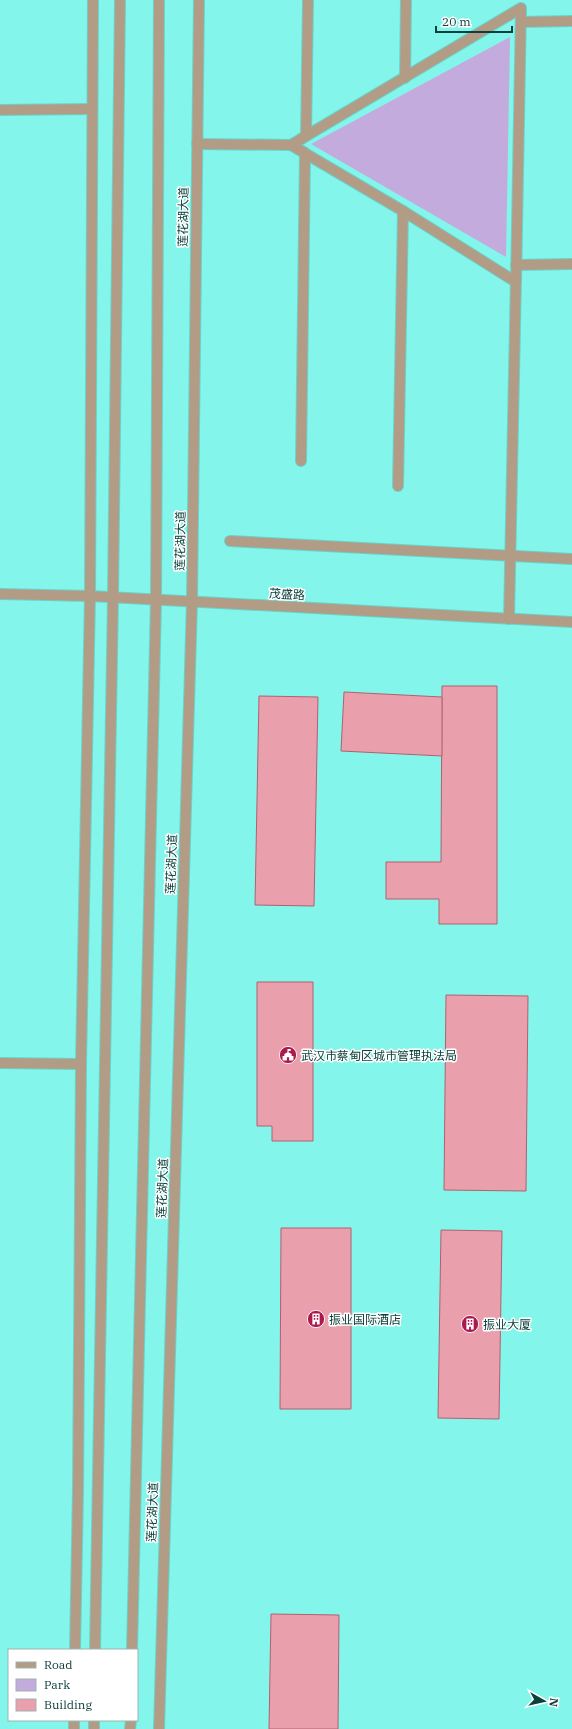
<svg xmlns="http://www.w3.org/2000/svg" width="572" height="1729" font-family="'IBM Plex Serif','Noto Sans SC',serif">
<rect width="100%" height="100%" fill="#83f5eb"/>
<!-- green -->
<path fill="#c4abdd" d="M510,37L506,257L311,144Z"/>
<!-- building -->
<g fill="#e99fac" stroke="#b16070">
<path d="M442,686H497V924H439V899H386V862H441Z"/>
<path d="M344,692L442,697V756L341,751Z"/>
<path d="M259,696L318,697L314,906L255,905Z"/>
<path d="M257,982H313V1141H272V1126H257Z"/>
<path d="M446,995L528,996L526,1191L444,1190Z"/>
<path d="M281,1228H351V1409H280Z"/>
<path d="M441,1230L502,1231L499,1419L438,1418Z"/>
<path d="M271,1614L339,1615L338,1729H269Z"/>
</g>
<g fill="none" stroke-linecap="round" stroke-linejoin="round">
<defs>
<g id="service">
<path d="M0,110L92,109"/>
<path d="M230,541L572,559"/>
<path d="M75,1650L78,1489L81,1064L90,596L93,0"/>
<path d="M74,1729V1720"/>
<path d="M159,1729L192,601L199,0"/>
</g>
<g id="minor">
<path d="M521,22L572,21"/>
<path d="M405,78L406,0"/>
<path d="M301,139L306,136L308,0"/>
<path d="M197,144L291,145L521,8L516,282L403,211L291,145"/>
<path d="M300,150L305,153L301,461"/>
<path d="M516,265L572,264"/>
<path d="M398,486L403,211"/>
<path d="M0,594L90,596L572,622"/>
<path d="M509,619L516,276"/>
<path d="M0,1063L81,1064"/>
</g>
<g id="tertiary">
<path d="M95,1650L113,597L120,0"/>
<path d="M132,1650L156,600L159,0"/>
<path d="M94,1729V1720"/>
<path d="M130,1729L131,1720"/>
</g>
</defs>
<!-- service casing -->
<use href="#service" stroke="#6bd1c8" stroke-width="12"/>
<!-- minor casing -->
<use href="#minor" stroke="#6bd1c8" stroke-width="12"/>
<!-- tertiary casing -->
<use href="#tertiary" stroke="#6bd1c8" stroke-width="12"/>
<!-- service -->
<use href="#service" stroke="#b29c86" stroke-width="10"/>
<!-- minor -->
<use href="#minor" stroke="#b29c86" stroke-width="10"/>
<!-- tertiary -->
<use href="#tertiary" stroke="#b29c86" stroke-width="10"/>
</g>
<!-- icons -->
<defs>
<symbol id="civic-disc" viewBox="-11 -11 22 22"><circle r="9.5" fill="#ab194d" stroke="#fff"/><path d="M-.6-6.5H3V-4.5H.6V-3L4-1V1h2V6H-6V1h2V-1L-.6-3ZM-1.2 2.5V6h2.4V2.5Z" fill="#fff"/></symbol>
<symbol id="building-disc" viewBox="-11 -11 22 22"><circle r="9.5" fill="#ab194d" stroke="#fff"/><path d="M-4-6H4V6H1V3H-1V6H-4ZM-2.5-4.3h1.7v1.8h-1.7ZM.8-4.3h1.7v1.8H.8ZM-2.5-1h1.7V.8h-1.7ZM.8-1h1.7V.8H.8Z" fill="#fff"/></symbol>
</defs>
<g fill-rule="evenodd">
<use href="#civic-disc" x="278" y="1045" width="20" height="20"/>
<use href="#building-disc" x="306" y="1309" width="20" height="20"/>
<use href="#building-disc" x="460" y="1314" width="20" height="20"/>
</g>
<g text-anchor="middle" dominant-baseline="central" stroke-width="3" stroke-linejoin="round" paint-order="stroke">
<!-- street labels -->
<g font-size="12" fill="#0b403c" stroke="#fff">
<text transform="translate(183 217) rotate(-89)">莲花湖大道</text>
<text transform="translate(180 541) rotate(-89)">莲花湖大道</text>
<text transform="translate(287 594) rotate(3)">茂盛路</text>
<text transform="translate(171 864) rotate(-88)">莲花湖大道</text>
<text transform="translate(162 1188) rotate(-88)">莲花湖大道</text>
<text transform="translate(152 1512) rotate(-88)">莲花湖大道</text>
</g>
<!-- poi labels -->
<g font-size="12" fill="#0b403c" stroke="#fff" text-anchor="start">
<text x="301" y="1055">武汉市蔡甸区城市管理执法局</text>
<text x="329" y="1319">振业国际酒店</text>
<text x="483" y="1324">振业大厦</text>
</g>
</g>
<!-- legend -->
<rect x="8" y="1649" width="130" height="72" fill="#ffffff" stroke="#9db3b1"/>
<rect x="16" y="1662" width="20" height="6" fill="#b29c86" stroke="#9db3b1"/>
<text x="44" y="1669" font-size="12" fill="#0b403c">Road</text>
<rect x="16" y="1679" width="20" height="12" fill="#c4abdd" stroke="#9db3b1"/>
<text x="44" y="1689" font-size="12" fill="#0b403c">Park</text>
<rect x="16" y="1699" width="20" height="12" fill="#e99fac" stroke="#9db3b1"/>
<text x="44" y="1709" font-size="12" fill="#0b403c">Building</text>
<!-- north arrow -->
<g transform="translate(544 1701) rotate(98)" stroke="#ffffff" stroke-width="3" paint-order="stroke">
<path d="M0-3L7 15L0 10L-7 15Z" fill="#0b403c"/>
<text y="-6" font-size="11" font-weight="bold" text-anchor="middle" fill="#0b403c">N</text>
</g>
<!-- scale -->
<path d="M436 26v6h76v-6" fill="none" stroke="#0b403c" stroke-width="2"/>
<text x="442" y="26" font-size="12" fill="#0b403c" stroke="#ffffff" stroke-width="3" paint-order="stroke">20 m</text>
</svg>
